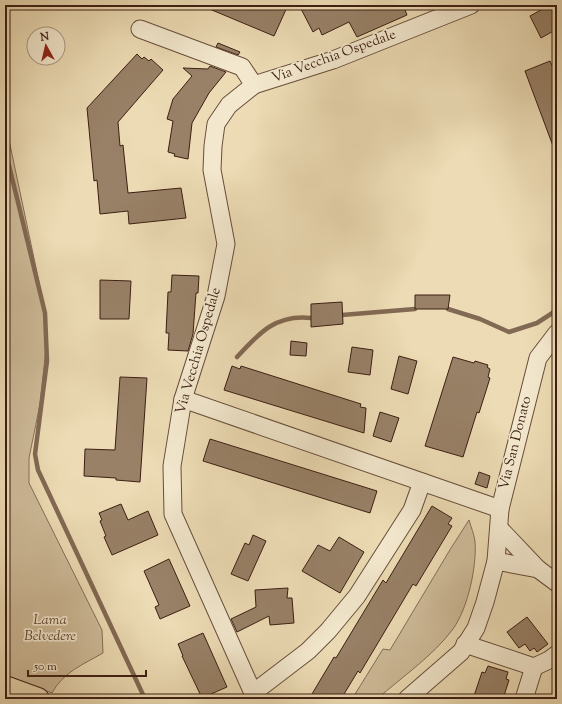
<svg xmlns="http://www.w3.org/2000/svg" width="562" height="704" font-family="'Sorts Mill Goudy',serif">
<rect width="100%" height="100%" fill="#ecdbb4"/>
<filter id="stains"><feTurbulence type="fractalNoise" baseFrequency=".005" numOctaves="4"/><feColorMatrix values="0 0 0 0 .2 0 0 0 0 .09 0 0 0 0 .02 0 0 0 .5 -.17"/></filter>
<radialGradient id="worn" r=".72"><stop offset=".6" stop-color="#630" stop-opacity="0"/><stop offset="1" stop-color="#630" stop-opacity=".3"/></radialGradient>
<!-- green -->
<g fill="#cebb99" stroke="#856d56">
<path d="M5,121L43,301L46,348L40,404L29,458V483L102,630L103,653C84,664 63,672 52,693L5,675Z"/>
<path d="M469,520C471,527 474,534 475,541C477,566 468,608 453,629C433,656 402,677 377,699H352L383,649L390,650L451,548Z"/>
</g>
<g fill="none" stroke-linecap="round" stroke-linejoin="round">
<!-- stream -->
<g stroke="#826953" stroke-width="4.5">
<path d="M5,149L45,313L47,361L35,454L38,470L145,699"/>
<path d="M448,309L480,319L509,332L537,323L557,310"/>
<path d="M342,315L415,309"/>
<path d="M237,357C259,333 276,314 311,318"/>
</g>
</g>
<!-- building -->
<g fill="#988167" stroke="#3c1f13">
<path d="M200,5H288L274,36Z"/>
<path d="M299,5H403L407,15L357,37L349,22L322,35L319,28L313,32Z"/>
<path d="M550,5H557V29L541,38L530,16Z"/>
<path d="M218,43L240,52L238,55L216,47Z"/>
<path d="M137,54L142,59L144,57L149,61L151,59L163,70L118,122L120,146L123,145L128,193L181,188L186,218L129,224L128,211L100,214L97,180L94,181L87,108Z"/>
<path d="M550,61L554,70L557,69L556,154L525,71Z"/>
<path d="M210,66L226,72L209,93L192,123L188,159L174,156L175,154L168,152L173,121L167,119L173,99L192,76L183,68L208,69Z"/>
<path d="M172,275L199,276L198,293H196L193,334L188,351L168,350L169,333H166L168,292H171Z"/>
<path d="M100,280L131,281L129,319H100Z"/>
<path d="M415,295H450L448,309H415Z"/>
<path d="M342,302L343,324L311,327V304Z"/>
<path d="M291,341L307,343L306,356L290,355Z"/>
<path d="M352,347L373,350L370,375L348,372Z"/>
<path d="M399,356L417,361L408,394L391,389Z"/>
<path d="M453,357L474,363L475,361L488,365L487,367L490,369L488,377L490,378L479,413L477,412L463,457L425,446Z"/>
<path d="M232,366L240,369L241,366L361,404L360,407L366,408L364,433L224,390Z"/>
<path d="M120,377L147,378L140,482L116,480V478L84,476L85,449L115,450Z"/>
<path d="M380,412L399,418L391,442L373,436Z"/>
<path d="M210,439L377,491L370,513L203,461Z"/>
<path d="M479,472L490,476L487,488L475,484Z"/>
<path d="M121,504L128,520L148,511L158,535L112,555L104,537L106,536L100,521L102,520L99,513Z"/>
<path d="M432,506L452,518L448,524L452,526L416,586L413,584L360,673L358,671L341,699H309L334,657L336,658L383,580L386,583Z"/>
<path d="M253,535L266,541L248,581L231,574L245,543L249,545Z"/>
<path d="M339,537L364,552L340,593L302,571L318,545L330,551Z"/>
<path d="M169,559L190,606L160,619L155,607L159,605L144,571Z"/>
<path d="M288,588L287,598H292L294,623L270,625L269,616L237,632L231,619L256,607L255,590Z"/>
<path d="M527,617L548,644L537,652L534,648L530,651L525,644L519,648L507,632Z"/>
<path d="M203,633L227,687L202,698L182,656H183L178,644Z"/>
<path d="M488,666L508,672L506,679L509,680L503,699H473L482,672L485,673Z"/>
</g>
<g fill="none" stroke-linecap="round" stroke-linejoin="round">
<defs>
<g id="minor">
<path d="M140,29L242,67L254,85"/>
<path d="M183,399L500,509"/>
<path d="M422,482L412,510L357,596L328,631L308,651L253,693L173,514L172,466L183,399L216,296L226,244L212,170L213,146L216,124L229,105L254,85L333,60L471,5"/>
<path d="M500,529L538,569"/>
<path d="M496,561L538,569L557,583"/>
<path d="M465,644L534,667L549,660L557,654"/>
<path d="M407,699L461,652L476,628L485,602L496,561L500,509L538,358L557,333"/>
<path d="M524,699L534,667"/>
</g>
<path id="major" d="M5,687L38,699"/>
</defs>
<!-- minor casing -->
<use href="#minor" stroke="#684e3b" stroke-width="19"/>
<!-- major casing -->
<use href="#major" stroke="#3c1f13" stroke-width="24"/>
<!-- minor -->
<use href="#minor" stroke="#f3e8ce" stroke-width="17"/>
<!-- major -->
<use href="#major" stroke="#ecdbb4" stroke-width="22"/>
</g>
<g text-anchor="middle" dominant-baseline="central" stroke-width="3.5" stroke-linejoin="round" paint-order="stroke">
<!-- street labels -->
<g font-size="14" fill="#3c1f13" stroke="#f3e8ce">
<text transform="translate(334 57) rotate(-20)">Via Vecchia Ospedale</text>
<text transform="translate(199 351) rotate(-74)">Via Vecchia Ospedale</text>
<text transform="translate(516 443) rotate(-76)">Via San Donato</text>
</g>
<!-- park labels -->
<g font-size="14" font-style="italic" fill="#604634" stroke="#f3e8ce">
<text x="50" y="621">Lama<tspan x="50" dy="16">Belvedere</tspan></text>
</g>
</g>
<!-- margin -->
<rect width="562" height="704" fill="none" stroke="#ecdbb4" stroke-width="20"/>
<rect x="6" y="6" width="550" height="692" fill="none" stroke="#3c1f13" stroke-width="2"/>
<rect x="10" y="10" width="542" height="684" fill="none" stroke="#3c1f13"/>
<!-- north arrow -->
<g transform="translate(46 46) rotate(352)"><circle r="19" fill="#f3e8ce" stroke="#aa9883"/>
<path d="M0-3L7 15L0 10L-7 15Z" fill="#8f2418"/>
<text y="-6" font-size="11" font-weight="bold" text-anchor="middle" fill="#3c1f13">N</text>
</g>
<!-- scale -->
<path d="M28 670v6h118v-6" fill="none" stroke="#3c1f13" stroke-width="2"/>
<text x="34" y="670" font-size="12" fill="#3c1f13" stroke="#f3e8ce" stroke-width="3" paint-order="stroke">50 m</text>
<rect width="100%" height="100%" filter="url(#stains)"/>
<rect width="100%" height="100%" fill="url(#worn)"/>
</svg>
